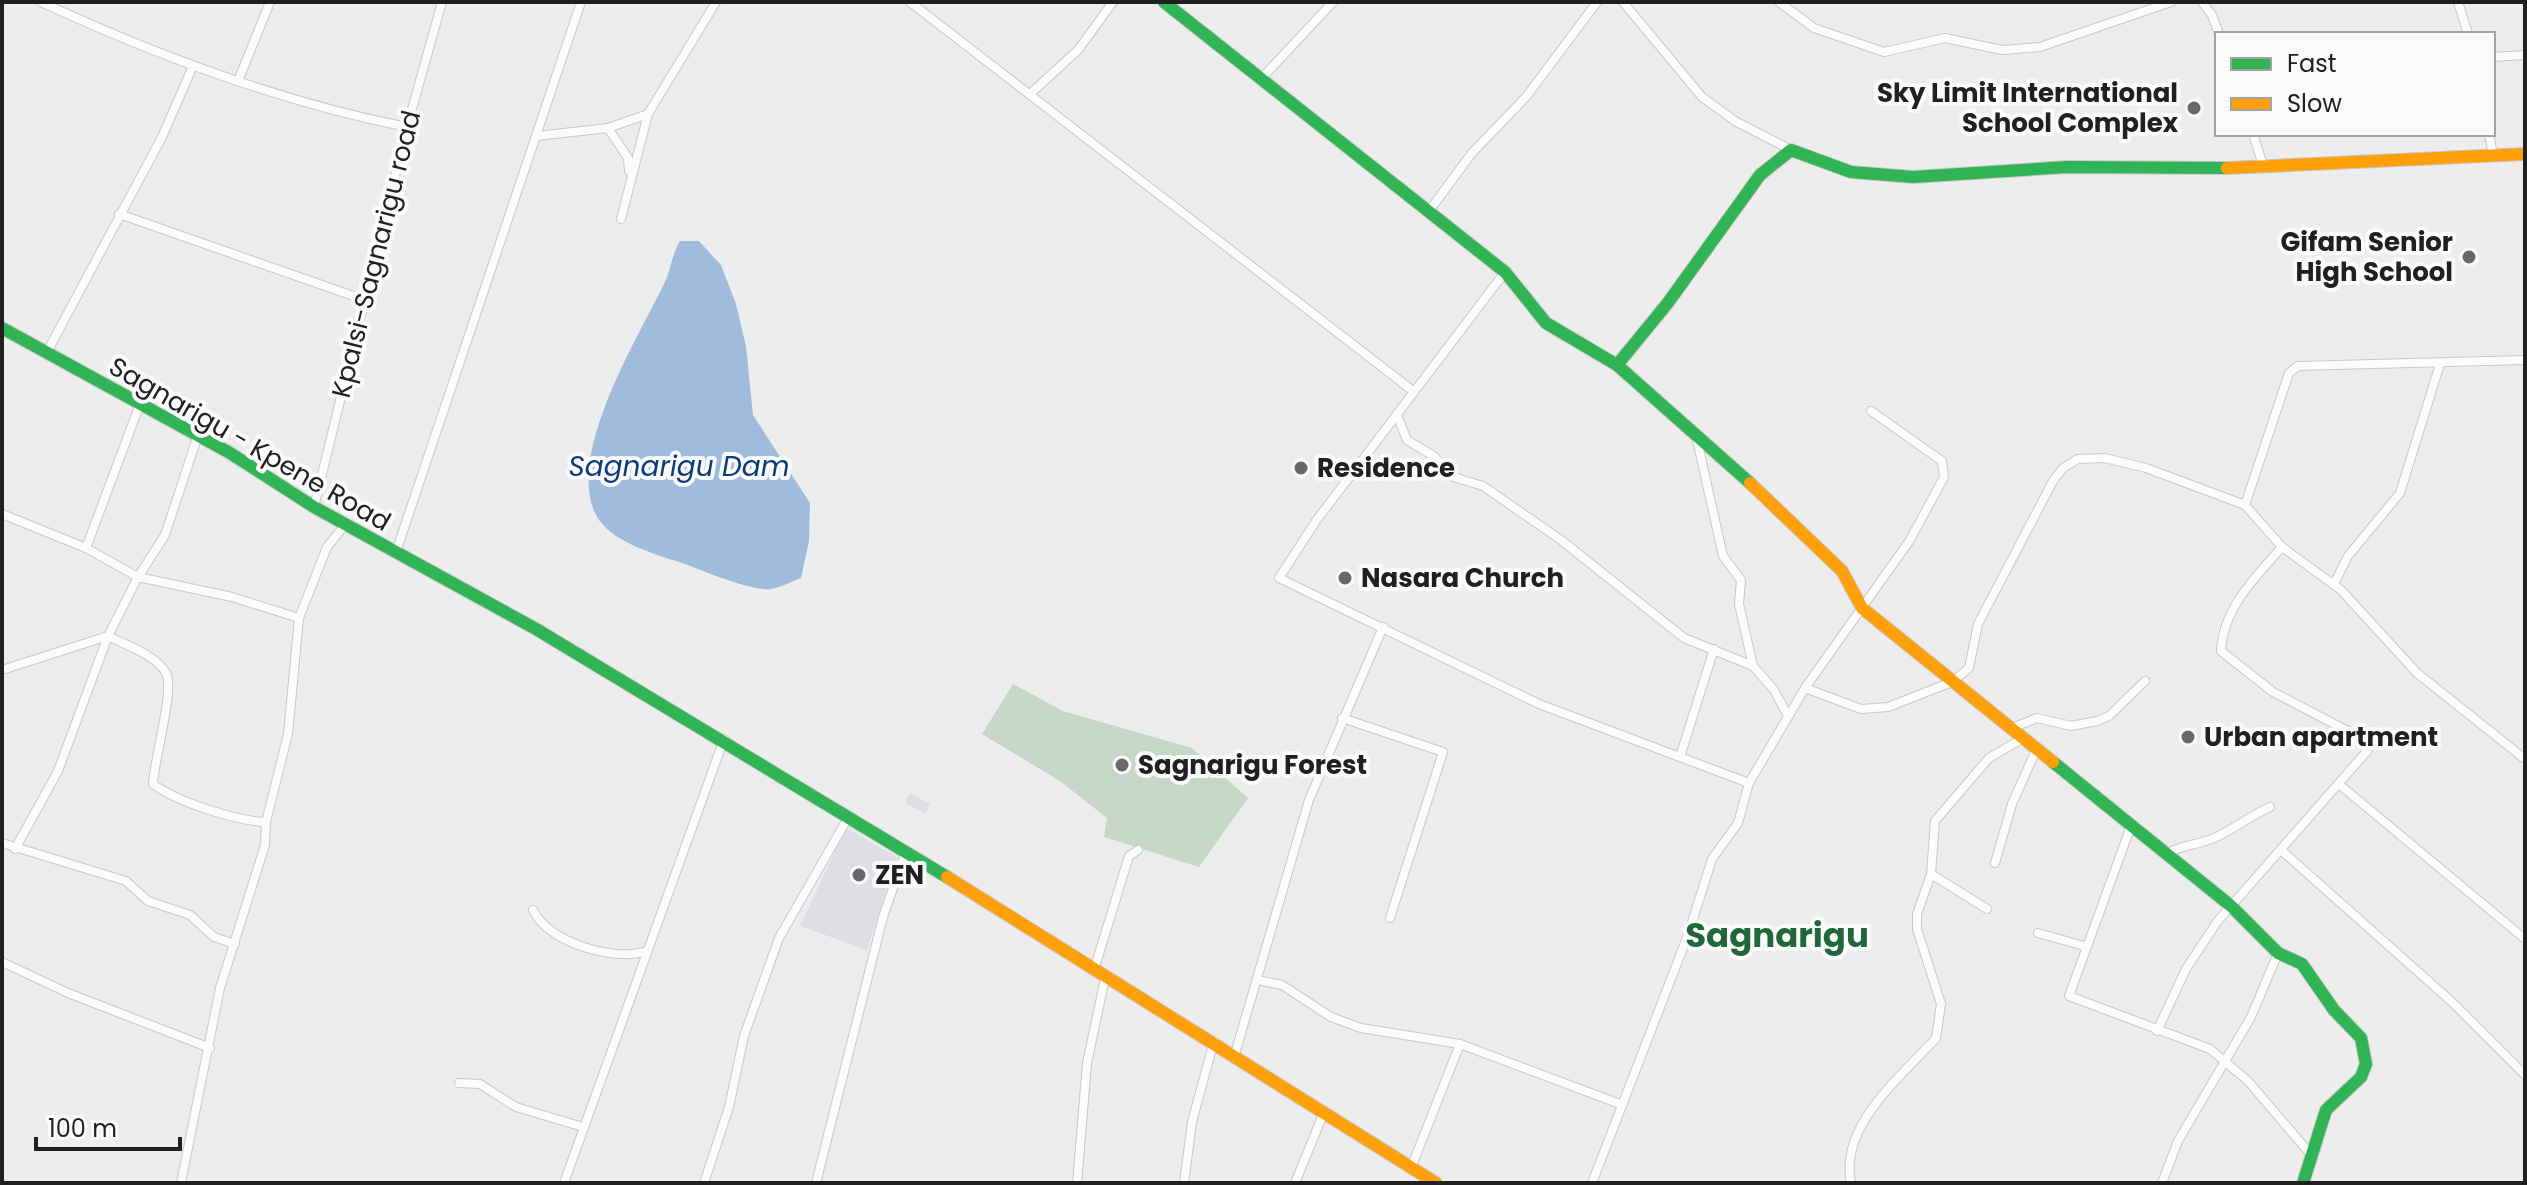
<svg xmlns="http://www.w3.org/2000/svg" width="2527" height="1185" font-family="Poppins,sans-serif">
<rect width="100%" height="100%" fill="#ededee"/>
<!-- built -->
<g fill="#dedfe5">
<path d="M910,793L930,804L925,813L905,803Z"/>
<path d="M846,828L897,857L867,950L800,926Z"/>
</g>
<!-- green -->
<path fill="#c6d7c8" d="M1013,684L1063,711L1192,748L1248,798L1199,867L1104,837L1107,818L1060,781L982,734Z"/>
<!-- water -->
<path fill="#a1bbdc" d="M680,241H699L721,265L736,304L746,346L753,415L810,503L809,541L801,578C792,581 782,587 772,589C753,592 704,571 685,564C658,555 616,544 599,520C561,463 637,339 663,286C671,271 671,256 680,241Z"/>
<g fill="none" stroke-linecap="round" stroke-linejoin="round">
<defs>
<g id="street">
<path d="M41,2C158,56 280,102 407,127"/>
<path d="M910,2L1413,391"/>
<path d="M1623,2L1702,97L1735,121L1791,150"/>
<path d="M1779,2L1814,28L1884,52L1945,38L2002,50L2040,47L2171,2"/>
<path d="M2202,2L2212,15L2219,34"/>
<path d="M2458,2L2468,34"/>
<path d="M2493,57L2525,55"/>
<path d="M1260,80L1333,2"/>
<path d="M238,81L270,2"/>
<path d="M1030,94L1078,50L1113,2"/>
<path d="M608,128L648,114"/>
<path d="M2253,134L2264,168"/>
<path d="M2489,134L2493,155"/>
<path d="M537,136L608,128L628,158L629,171"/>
<path d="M1429,211L1472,153L1526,97L1597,2"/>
<path d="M119,214L365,300"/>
<path d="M621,219L648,114L716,2"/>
<path d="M1505,272L1316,521L1279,578L1539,704L1749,783"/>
<path d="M46,354L162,137L193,66"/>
<path d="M1397,415L1407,440L1435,457L1450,476L1483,486L1561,540L1684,638L1753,666L1774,690L1788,716"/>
<path d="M1697,440L1723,556L1741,580L1739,604L1753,666"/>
<path d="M2245,505L2289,373L2298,366L2525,360"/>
<path d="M314,507L407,127L442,2"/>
<path d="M2,514L86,548L138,577L232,597L299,618"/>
<path d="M86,548L140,404"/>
<path d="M396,552L581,2"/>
<path d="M2334,584L2348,556L2400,493L2440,364"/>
<path d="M2,670L108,636C126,645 156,655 166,673C175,688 154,760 153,784C177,802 237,821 266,822"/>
<path d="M1805,688L1861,709L1888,707L1952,682L1969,668L1978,624L2053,481L2063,468L2078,459L2105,458L2146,468L2245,505L2282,547L2341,590L2417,673L2525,759"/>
<path d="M1342,718L1443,752L1390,918"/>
<path d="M2012,728L2037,718L2071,726L2097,721L2109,716L2145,681"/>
<path d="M1680,757L1714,649"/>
<path d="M2340,785L2525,939"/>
<path d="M2131,826L2069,996L2210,1049L2248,1081L2312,1156"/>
<path d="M2,843L126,881L148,901L190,915L214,937L235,944"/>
<path d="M15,849L58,771L108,636L138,577L165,535L198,435"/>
<path d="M2281,850L2452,1002L2525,1075"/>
<path d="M2166,854C2181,845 2198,845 2214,838C2234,829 2250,816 2270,807"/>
<path d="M1995,863L2012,804L2037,748"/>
<path d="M1931,874L1987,909"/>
<path d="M533,910C548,943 615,962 647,951"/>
<path d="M2038,933L2084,946"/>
<path d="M2,962L68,993L210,1048"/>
<path d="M1095,967L1129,856L1138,850"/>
<path d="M1257,980L1282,985L1331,1017L1361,1028L1460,1044L1620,1104"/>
<path d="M2157,1031L2186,969L2217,922L2368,750L2367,741L2273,692L2221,651C2223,609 2255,577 2282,547"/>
<path d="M1235,1054L1309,800L1383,627"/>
<path d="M459,1083L480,1084L516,1107L583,1127"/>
<path d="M1411,1168L1460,1044"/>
<path d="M181,1183L220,988L265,845L266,822L288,734L299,618L327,547L345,525"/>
<path d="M564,1183L724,739"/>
<path d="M704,1183L729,1107L744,1036L779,938L849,816"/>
<path d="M816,1183L883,917L906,851"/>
<path d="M1077,1183L1087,1063L1106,974"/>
<path d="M1184,1183L1192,1122L1214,1041"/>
<path d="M1295,1183L1324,1112"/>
<path d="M1592,1183L1688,935L1712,859L1738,823L1749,783L1805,688L1910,540L1944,477L1942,461L1871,411"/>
<path d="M1851,1183C1839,1125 1902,1076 1936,1038L1941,1004L1917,929V914L1931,874L1935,821L1989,758L2025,737"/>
<path d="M2162,1183L2178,1141L2251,1017L2278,953"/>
</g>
<g id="fast">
<path d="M1164,2L1505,272L1546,323L1617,365L1750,483"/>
<path d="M2,328L230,453L314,507L536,629L947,877"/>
<path d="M1617,365L1667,304L1760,175L1791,150L1851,172L1913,177L2067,167L2227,168"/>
<path d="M2053,762L2231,906L2278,953L2302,964L2334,1010L2361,1038L2366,1064L2361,1077L2326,1110L2303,1183"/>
</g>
<g id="slow">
<path d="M2227,168L2525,154"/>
<path d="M1750,483L1842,571L1862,608L2053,762"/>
<path d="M947,877L1436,1183"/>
</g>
</defs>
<!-- street casing -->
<use href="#street" stroke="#c8c8c9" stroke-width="10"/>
<!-- fast casing -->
<use href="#fast" stroke="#c8c8c9" stroke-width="14"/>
<!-- slow casing -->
<use href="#slow" stroke="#c8c8c9" stroke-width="14"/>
<!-- street -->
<use href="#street" stroke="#fcfcfc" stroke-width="8"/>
<!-- fast -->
<use href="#fast" stroke="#30b455" stroke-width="12"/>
<!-- slow -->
<use href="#slow" stroke="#ff9f0a" stroke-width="12"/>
</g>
<!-- markers -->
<g fill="#686869" stroke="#fafafd" stroke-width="3">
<circle cx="2194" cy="108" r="8"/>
<circle cx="2469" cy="257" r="8"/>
<circle cx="1301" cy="468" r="8"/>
<circle cx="1345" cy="578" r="8"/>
<circle cx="2188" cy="737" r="8"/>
<circle cx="1122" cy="765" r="8"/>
<circle cx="859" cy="875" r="8"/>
</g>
<g text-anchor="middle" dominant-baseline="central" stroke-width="8" stroke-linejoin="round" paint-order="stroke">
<!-- poi labels -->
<g font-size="26" font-weight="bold" fill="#202021" stroke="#fafafd" text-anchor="start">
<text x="2178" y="93" text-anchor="end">Sky Limit International<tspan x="2178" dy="30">School Complex</tspan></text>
<text x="2453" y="242" text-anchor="end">Gifam Senior<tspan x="2453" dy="30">High School</tspan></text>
<text x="1317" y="468">Residence</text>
<text x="1361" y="578">Nasara Church</text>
<text x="2204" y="737">Urban apartment</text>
<text x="1138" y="765">Sagnarigu Forest</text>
<text x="875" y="875">ZEN</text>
</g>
<!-- street labels -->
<g font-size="26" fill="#202021" stroke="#fafafd">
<text transform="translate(376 254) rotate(-76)">Kpalsi-Sagnarigu road</text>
<text transform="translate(250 444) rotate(30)">Sagnarigu - Kpene Road</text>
</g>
<!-- water labels -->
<g font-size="28" font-style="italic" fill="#093d77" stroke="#fafafd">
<text x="679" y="466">Sagnarigu Dam</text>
</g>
<!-- district labels -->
<g font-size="34" font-weight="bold" fill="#21673a" stroke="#fafafd">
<text x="1777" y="935">Sagnarigu</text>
</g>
</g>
<!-- border -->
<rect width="2527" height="1185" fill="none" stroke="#202021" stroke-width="8"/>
<!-- legend -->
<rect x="2215" y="32" width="280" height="104" fill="#fafafd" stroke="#a3a3a5" stroke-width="2"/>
<rect x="2231" y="58" width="40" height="12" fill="#30b455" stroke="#a3a3a5" stroke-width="2"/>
<text x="2287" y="72" font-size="24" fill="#202021">Fast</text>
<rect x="2231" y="98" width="40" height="12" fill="#ff9f0a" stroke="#a3a3a5" stroke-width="2"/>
<text x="2287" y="112" font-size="24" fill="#202021">Slow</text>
<!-- scale -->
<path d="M36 1137v12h144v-12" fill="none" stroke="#202021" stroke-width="4"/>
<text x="48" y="1137" font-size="24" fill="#202021" stroke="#fafafd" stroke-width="6" paint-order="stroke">100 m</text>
</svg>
